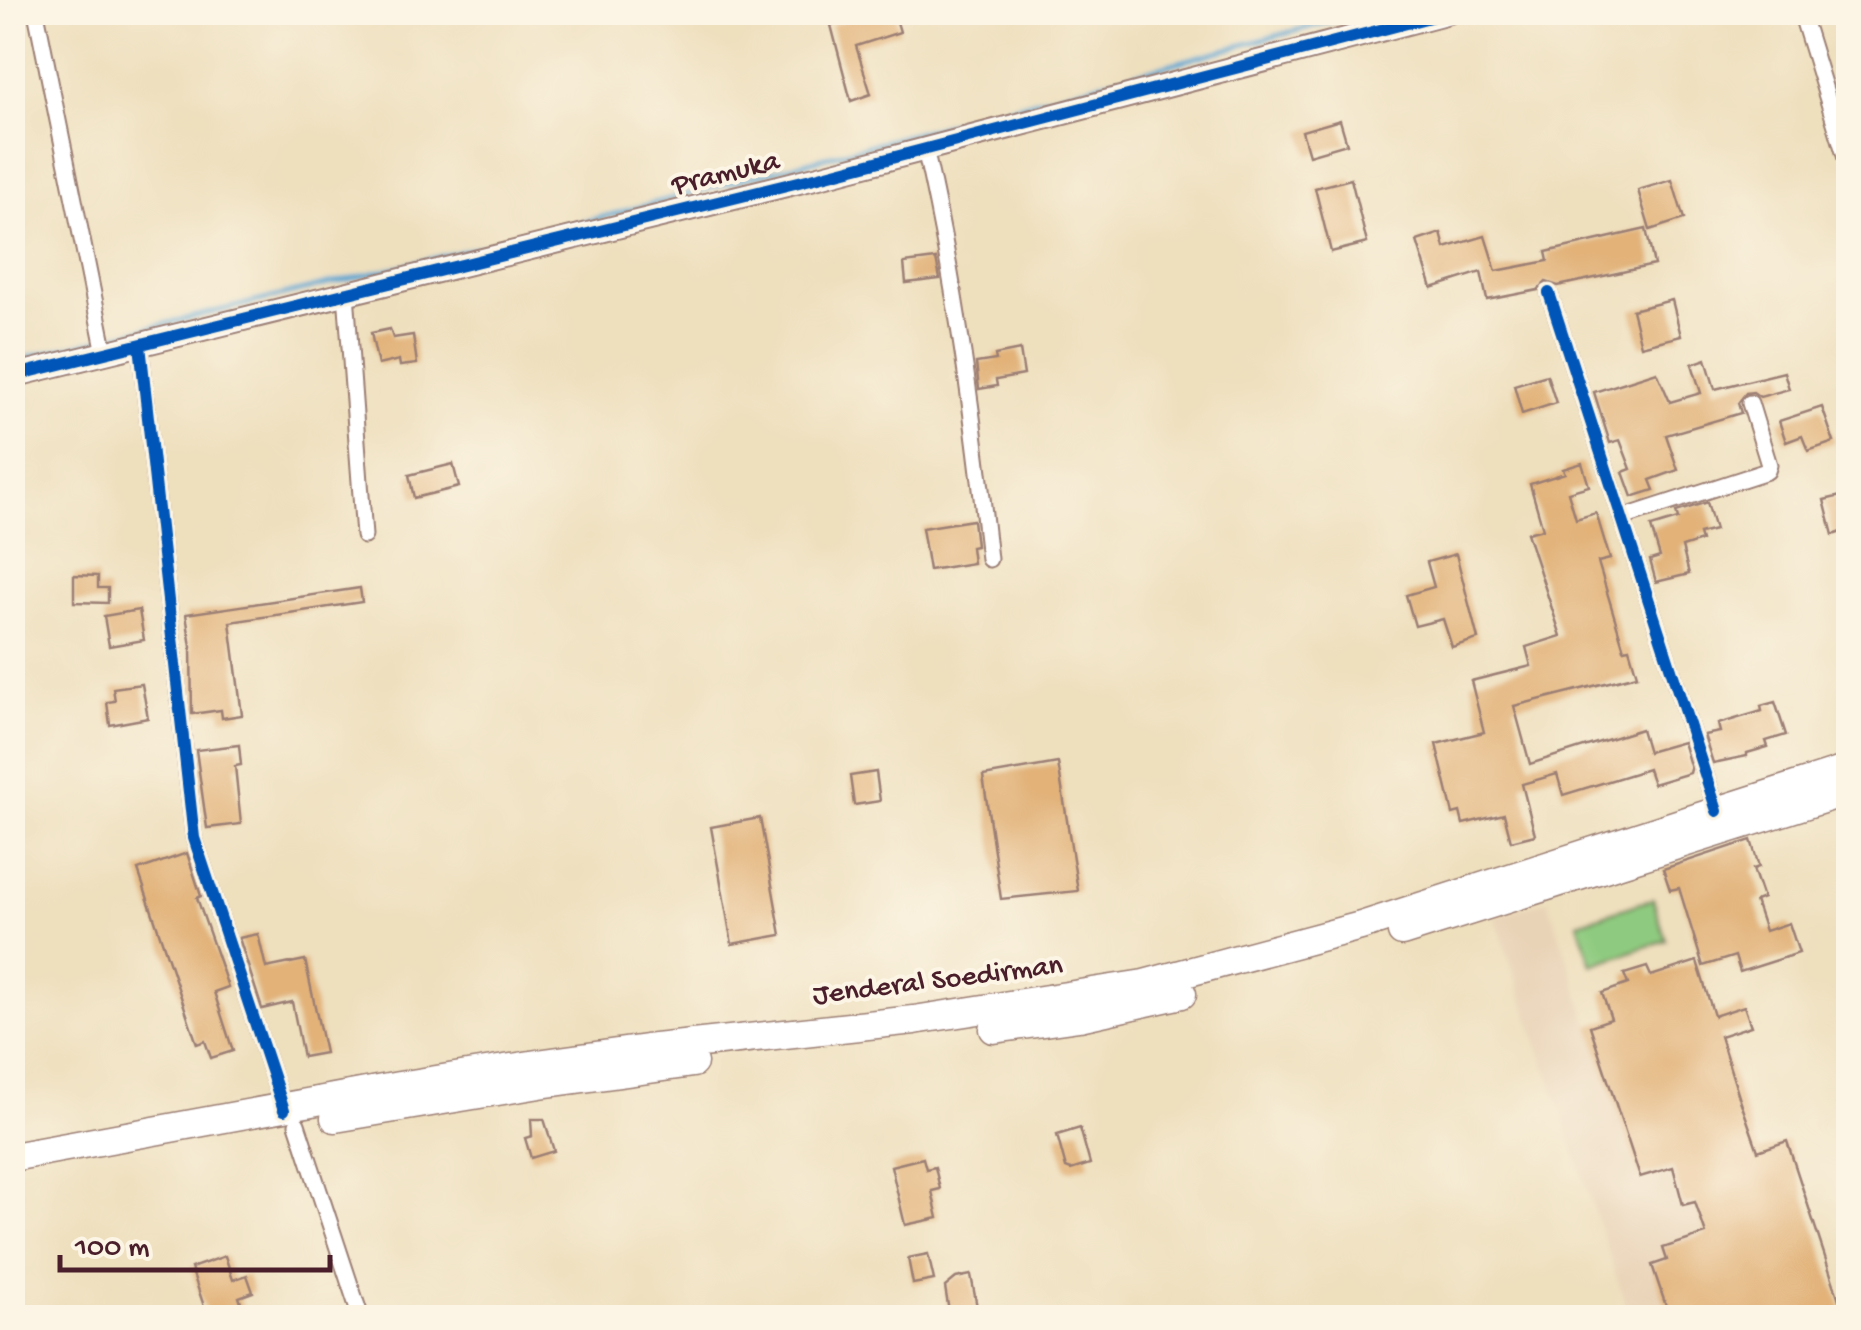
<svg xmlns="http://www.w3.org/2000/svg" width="1861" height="1330" font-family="'Gochi Hand',sans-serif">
<rect width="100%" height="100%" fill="#fcf5e5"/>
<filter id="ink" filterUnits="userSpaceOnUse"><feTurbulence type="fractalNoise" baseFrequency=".01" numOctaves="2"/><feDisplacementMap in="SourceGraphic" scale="20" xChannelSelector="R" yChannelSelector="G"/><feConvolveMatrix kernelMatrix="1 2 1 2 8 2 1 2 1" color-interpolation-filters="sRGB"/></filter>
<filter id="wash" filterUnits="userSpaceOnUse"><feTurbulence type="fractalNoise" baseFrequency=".0048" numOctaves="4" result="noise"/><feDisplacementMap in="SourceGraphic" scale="40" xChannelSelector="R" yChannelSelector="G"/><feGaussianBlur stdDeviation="2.25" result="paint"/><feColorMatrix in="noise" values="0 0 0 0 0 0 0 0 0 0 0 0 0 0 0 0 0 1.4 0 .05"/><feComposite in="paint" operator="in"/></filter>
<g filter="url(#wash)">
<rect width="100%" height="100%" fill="#eedfbd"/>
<!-- built -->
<path fill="#e9d3b7" d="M1548,900L1612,1094L1728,1057L1814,1317H1630L1495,916Z"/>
<!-- green -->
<path fill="#8eca7f" stroke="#6c7455" stroke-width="2.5" d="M1653,899L1666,940L1592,965L1578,923Z"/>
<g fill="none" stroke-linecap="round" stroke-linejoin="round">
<!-- stream -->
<path stroke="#58a4d0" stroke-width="5" d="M12,361L592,220L1365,12"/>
</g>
<g id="blocks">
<!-- building -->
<g fill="#e2b279">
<path d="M872,12H894L900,32L856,46L871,94L851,101L831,25Z"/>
<path d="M1340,120L1347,144L1309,155L1302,131Z"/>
<path d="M1351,179L1367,243L1331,252L1315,188Z"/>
<path d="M1672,180L1684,219L1650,230L1638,190Z"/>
<path d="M1646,229L1654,265L1558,286L1546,282L1538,290L1487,300L1481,272L1432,288L1417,241L1441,233L1445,248L1485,236L1496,271L1548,261L1546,252Z"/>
<path d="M936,259L940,279L906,283L904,263Z"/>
<path d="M1672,300L1681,336L1641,346L1632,310Z"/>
<path d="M390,329L393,338L413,335L417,364L400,366L399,360L378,365L371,333Z"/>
<path d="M1020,350L1024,375L996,380L997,386L979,389L976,363L996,360L995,355Z"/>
<path d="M1706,359L1715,389L1784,372L1789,389L1760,397L1753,392L1746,393L1738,403L1741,413L1666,435L1678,470L1650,480L1654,490L1632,497L1623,472L1631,469L1620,440L1610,443L1594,392L1657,372L1670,402L1701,393L1692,364Z"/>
<path d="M1547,375L1556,403L1522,414L1514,385Z"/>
<path d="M1822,407L1834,442L1808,451L1802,436L1786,442L1779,421Z"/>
<path d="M1582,463L1589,486L1568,492L1576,519L1596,513L1610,559L1598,562L1624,649L1629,648L1637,675L1514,706L1530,764L1641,729L1648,752L1683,742L1691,769L1690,773L1653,784L1648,769L1563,795L1557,774L1522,784L1535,835L1511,841L1504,814L1463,824L1460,812L1453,814L1436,744L1484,732L1471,681L1531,666L1526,647L1561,636L1527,533L1543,529L1530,484L1565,473L1563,469Z"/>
<path d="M453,464L459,487L414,498L409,475Z"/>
<path d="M1841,496L1848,530L1833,535L1824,500Z"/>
<path d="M1707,502L1715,530L1699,534L1701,541L1682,547L1689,574L1656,582L1650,560L1660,557L1651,527L1678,519L1676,512Z"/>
<path d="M973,520L976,546L971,547L973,563L929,570L922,528Z"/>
<path d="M1456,554L1478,639L1452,647L1443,619L1415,626L1406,595L1434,587L1427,562Z"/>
<path d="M74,575L98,576V588H108V603L74,602Z"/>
<path d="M360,588L362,602L230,622L242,715L222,718L221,710L192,714L191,647L186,614Z"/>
<path d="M139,610L144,640L109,646L104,616Z"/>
<path d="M142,684L148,718L110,725L107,702L115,701L113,688Z"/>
<path d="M1775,702L1786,735L1766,741L1768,747L1747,753V756L1713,763L1704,735L1720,732L1718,724L1762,711L1761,706Z"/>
<path d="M239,745L241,765L235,766L241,824L207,828L196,750Z"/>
<path d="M1058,763L1078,891L1001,899L983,776Z"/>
<path d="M876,772L880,801L854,805L850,776Z"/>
<path d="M760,818L781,935L732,944L711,827Z"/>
<path d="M1751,840L1759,867L1753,869L1763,898L1755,901L1765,931L1789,923L1799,953L1740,972L1735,956L1703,966L1679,888L1670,890L1663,869Z"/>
<path d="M187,853L201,896L197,898L228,987L214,992L233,1051L211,1058L205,1041L197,1044L138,870Z"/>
<path d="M258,934L266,968L305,960L325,1053L303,1057L292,1002L262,1009L239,938Z"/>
<path d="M1697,961L1714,1016L1744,1006L1751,1026L1720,1036L1740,1100L1758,1151L1787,1141L1845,1318H1670L1652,1265L1667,1260L1663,1248L1706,1234L1695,1202L1683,1205L1673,1167L1640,1177L1590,1026L1611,1019L1602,993L1628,984L1624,974L1647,967L1651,976Z"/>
<path d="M531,1119H544L554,1151L531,1158L525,1138L532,1136Z"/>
<path d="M1080,1128L1090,1164L1071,1170L1066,1168L1057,1135Z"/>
<path d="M923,1158L926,1169L935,1167L940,1189L932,1191L938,1218L905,1225L891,1166Z"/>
<path d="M928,1254L934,1280L913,1284L908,1258Z"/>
<path d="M225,1256L233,1280L247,1275L253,1292L239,1297L246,1318H208L191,1268Z"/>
<path d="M971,1275L979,1318H950L945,1287L956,1278Z"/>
</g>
</g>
</g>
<g filter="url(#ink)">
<use href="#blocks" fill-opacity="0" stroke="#9c7f74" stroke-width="2.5"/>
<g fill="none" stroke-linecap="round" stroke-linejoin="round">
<defs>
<g id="street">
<path d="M36,12L105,353"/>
<path d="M1801,12L1848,165"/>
<path d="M925,149C956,284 974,422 989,559"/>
<path d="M346,293L364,536"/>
<path d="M1549,293L1717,811"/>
<path d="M140,345L194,838L284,1110"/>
<path d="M1622,518L1767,471L1769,465L1750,403"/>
<path d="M297,1124L361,1318"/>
</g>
<path id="secondary" d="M12,376L819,177L1449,12"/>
<g id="highway">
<path d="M1402,932L1848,791"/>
<path d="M994,1029L1079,1017L1182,994"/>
<path d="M335,1118L540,1084L693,1063"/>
<path d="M12,1157L399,1086L537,1064L646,1049L914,1020L1144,984L1361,926L1848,769"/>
</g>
</defs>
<!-- street casing -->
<use href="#street" stroke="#9c7f74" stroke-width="19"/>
<!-- secondary casing -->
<use href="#secondary" stroke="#9c7f74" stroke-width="26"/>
<!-- highway casing -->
<use href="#highway" stroke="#9c7f74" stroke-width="31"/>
<!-- street -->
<use href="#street" stroke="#fff" stroke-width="15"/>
<!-- secondary -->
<use href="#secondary" stroke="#fff" stroke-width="22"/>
<!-- highway -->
<use href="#highway" stroke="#fff" stroke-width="28"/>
<defs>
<g id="cycleway">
<path d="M1549,293L1717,811"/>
<path d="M140,345L194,838L284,1110"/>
<path d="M12,376L819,177L1449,12"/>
</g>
</defs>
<!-- cycleway casing -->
<use href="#cycleway" stroke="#fcf5e5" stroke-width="19"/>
<!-- cycleway -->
<use href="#cycleway" stroke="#0057b8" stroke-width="12"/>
</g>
</g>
<g text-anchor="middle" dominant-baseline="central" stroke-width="8" stroke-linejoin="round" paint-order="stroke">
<!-- street labels -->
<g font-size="30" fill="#4a1f2b" stroke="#fcf5e5">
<text transform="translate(726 175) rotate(-14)">Pramuka</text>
<text transform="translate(938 982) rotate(-7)">Jenderal Soedirman</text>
</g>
</g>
<!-- margin -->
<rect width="1861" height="1330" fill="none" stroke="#fcf5e5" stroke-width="50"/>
<!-- scale -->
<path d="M60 1255v15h270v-15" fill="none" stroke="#4a1f2b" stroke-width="5"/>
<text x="75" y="1255" font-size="30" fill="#4a1f2b" stroke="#fcf5e5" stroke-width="8" paint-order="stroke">100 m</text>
</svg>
